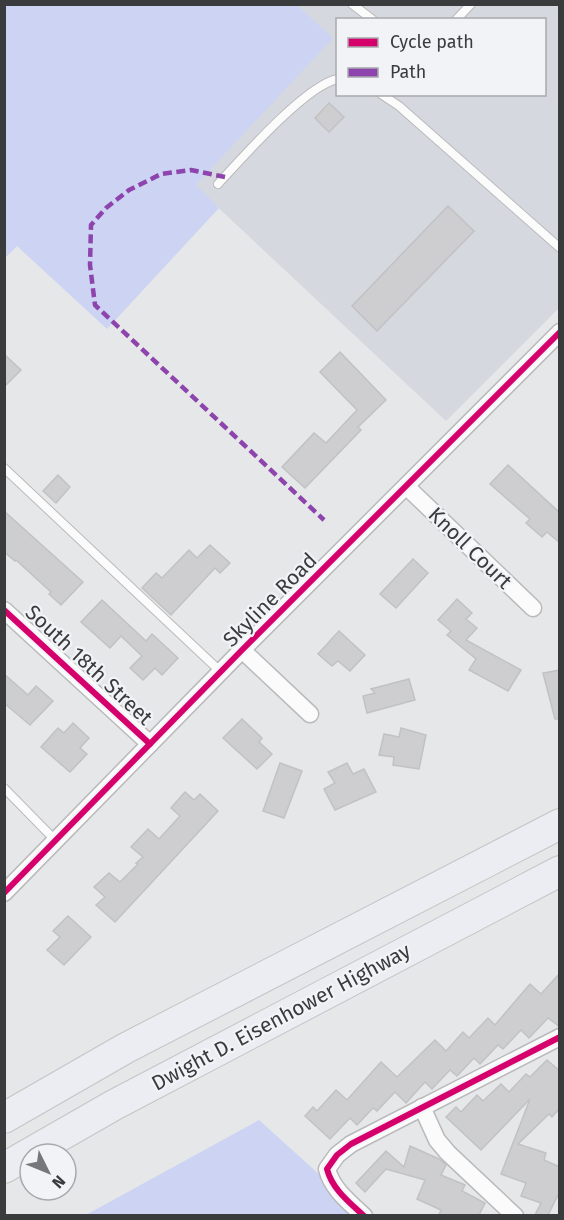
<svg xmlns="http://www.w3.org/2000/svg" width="564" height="1220" font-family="'Fira Sans',sans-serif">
<rect width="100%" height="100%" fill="#e6e7e9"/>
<!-- built -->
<path fill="#d5d8de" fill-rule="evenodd" d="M297,5H559V308L446,421L195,186L332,38ZM338,20H544V94H338Z"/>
<!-- green -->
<g fill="#ccd3f3">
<path d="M5,4L297,5L333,38L196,185L219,208L107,329L17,246L5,258Z"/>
<path d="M259,1120L364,1215L84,1216Z"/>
</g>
<!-- building -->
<g fill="#ceced0" stroke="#c1c2c3" stroke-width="1.5">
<path d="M329,103L344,117L329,132L315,118Z"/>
<path d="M448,206L474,231L377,331L352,306Z"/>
<path d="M340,352L386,400L358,427L361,430L305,488L282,467L314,433L326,443L357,410L320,372Z"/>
<path d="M4,354L21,370L4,387Z"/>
<path d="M508,465L560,513V543L547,532L542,537L526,523L530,519L490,484Z"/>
<path d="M58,475L70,487L56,503L43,491Z"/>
<path d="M4,511L83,582L61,605L49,594L51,592L16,560L15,561L4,552Z"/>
<path d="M210,545L230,563L220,573L215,568L171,615L142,588L156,573L162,578L189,550L197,558Z"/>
<path d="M413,559L428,573L396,608L380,594Z"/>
<path d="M457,599L472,613L466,619L477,628L466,640L521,670L508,691L469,670L476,659L447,635L451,631L438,620Z"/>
<path d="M102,600L146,641L152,634L178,658L162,675L155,668L143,680L130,668L142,656L121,636L110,648L81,622Z"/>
<path d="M339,631L365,655L350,671L338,661L332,666L318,654Z"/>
<path d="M560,670V719H555L543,673Z"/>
<path d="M4,674L28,695L36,686L53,701L30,725L4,703Z"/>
<path d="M409,679L415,700L367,713L363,696L375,693L371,689Z"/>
<path d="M242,719L262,738L259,742L272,754L257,769L223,738Z"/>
<path d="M73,723L89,738L80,748L87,754L70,772L41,747L58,728L64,733Z"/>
<path d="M401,728L426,735L419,769L393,765L394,757L379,755L384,734L399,737Z"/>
<path d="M280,763L302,771L284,818L263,811Z"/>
<path d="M347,763L353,774L364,769L376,792L335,810L324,789L335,783L328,772Z"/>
<path d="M185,792L194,800L200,794L218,811L115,922L96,905L105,897L94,887L109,873L120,882L138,864L136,863L143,857L131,847L148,829L159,839L180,816L171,808Z"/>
<path d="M68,916L91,937L64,965L47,950L60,937L53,931Z"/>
<path d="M560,973V1027L548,1018L529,1038L521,1030L503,1049L498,1045L480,1064L474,1058L457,1076L450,1070L432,1089L425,1082L406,1103L395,1092L377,1111L373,1108L357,1125L350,1118L330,1139L305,1116L313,1107L317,1111L336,1090L347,1100L381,1062L397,1077L435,1040L446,1051L463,1032L469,1038L488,1018L495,1025L530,984L541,994Z"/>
<path d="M547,1060L560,1071V1108L552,1117L549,1114L518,1144L546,1153L544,1160L560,1167V1191L548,1215H535L541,1203L521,1196L526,1183L501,1174L530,1099L481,1150L446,1117L456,1107L461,1112L477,1095L483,1101L501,1084L509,1092L526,1074L530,1077Z"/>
<path d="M410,1146L439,1159L446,1165L441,1175L465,1185L462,1191L485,1203L479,1215H439L441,1210L417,1199L425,1180L386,1169L365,1192L356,1183L386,1151L404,1167Z"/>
</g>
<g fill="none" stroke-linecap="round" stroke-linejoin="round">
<defs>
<g id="lane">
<path d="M352,4L373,20"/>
<path d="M456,20L471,4"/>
<path d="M381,94L399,106L560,248"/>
<path d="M218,184C241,159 307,84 338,79"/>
<path d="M4,468L221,672"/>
<path d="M4,788L55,840"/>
</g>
<g id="street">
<path d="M407,487L533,608"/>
<path d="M4,610L150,744"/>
<path d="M242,650L310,714"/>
<path d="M4,893L242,650L560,332"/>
<path d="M422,1107L437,1140L448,1153L515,1216"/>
<path d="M364,1216C349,1202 332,1189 327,1169L337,1155L351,1144L560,1037"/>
</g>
<g id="highway">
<path d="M4,1118L126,1048L560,824"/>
<path d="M4,1168L114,1105L560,871"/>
</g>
</defs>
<!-- lane casing -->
<use href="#lane" stroke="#bababc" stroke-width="10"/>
<!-- street casing -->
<use href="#street" stroke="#bababc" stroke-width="19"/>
<!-- highway casing -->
<use href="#highway" stroke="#c4c4c5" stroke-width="32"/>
<!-- lane -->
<use href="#lane" stroke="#fbfbfc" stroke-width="8"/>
<!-- street -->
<use href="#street" stroke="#fbfbfc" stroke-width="16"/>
<!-- highway -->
<use href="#highway" stroke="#ebedf2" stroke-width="30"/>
<!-- quiet -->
<path stroke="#8e44ad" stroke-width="4.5" stroke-dasharray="9 4.5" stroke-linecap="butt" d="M225,177L191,170L161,174L129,190L106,208L91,225L90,265L95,305L324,520"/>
<defs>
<g id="cycleway">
<path d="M4,610L150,744"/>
<path d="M4,893L242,650L560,332"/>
<path d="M364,1216C349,1202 332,1189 327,1169L337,1155L351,1144L560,1037"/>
</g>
</defs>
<!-- cycleway casing -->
<use href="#cycleway" stroke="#f2f3f7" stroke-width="10"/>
<!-- cycleway -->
<use href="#cycleway" stroke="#d6006c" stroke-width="6"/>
</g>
<g text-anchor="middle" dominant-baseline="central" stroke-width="4.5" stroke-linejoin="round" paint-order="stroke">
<!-- street labels -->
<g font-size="21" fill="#3a3b3d" stroke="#f2f3f7">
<text transform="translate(470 548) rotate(44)">Knoll Court</text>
<text transform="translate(270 600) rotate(-45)">Skyline Road</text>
<text transform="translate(89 665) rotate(43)">South 18th Street</text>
<text transform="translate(281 1017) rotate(-28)">Dwight D. Eisenhower Highway</text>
</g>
</g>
<!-- border -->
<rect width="564" height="1220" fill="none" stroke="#3a3b3d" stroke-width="12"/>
<!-- legend -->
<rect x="336" y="18" width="210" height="78" fill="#f2f3f7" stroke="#a8a9ad" stroke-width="1.5"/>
<rect x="348" y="38" width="30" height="9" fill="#d6006c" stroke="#a8a9ad" stroke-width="1.5"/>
<text x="390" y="48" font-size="18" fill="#3a3b3d">Cycle path</text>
<rect x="348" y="68" width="30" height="9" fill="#8e44ad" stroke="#a8a9ad" stroke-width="1.5"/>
<text x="390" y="78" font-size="18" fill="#3a3b3d">Path</text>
<!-- north arrow -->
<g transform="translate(48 1172) rotate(133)"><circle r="28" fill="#f2f3f7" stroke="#a8a9ad" stroke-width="1.5"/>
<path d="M0-4.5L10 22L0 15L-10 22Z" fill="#767779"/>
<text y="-9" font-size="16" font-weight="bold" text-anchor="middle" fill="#3a3b3d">N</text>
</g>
</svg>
